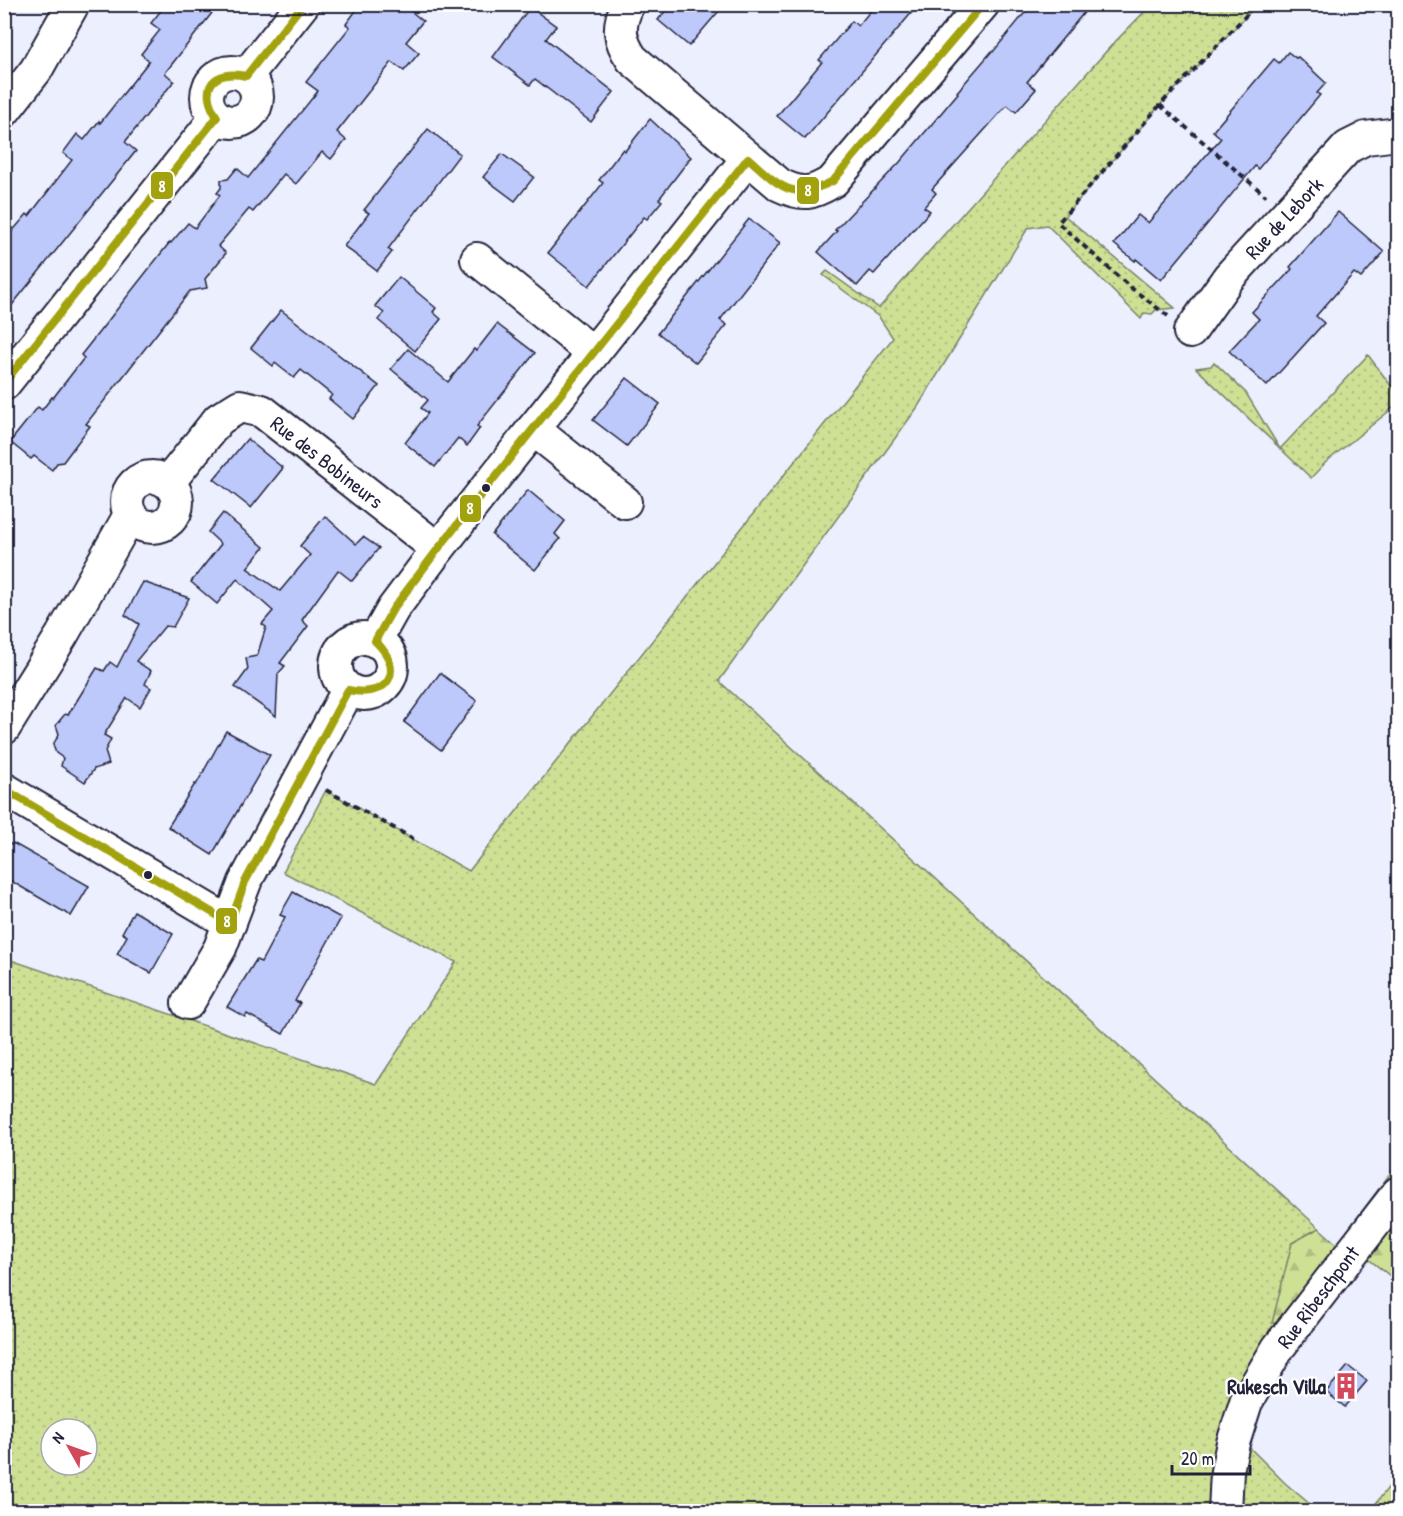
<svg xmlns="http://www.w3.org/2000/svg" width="1403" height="1516" font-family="'Patrick Hand',sans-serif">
<defs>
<pattern id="green-dots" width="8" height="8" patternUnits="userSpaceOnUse" patternTransform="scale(1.5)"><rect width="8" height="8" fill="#cde094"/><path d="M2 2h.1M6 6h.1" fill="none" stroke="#b0c080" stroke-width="1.8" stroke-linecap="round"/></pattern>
<pattern id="forest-firs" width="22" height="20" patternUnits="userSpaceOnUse" patternTransform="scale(1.5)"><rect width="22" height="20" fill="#cde094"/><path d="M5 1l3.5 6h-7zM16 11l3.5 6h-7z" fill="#b0c080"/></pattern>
</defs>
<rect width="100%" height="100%" fill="#ebeffe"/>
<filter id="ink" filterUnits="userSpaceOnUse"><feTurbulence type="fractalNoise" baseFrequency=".0167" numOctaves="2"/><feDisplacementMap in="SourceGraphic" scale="12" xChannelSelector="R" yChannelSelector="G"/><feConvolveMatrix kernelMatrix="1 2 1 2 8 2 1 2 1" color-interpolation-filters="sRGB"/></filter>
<g filter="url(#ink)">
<!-- green -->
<g fill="url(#green-dots)" stroke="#788168" stroke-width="1.5" fill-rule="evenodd">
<path d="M1151,5H1257L1160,105L1065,216L1175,308L1156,310L1152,314L1144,313L1141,319L1047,225L1028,228L917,408L719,681L1319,1228L1292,1243L1349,1255L1337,1245L1398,1163V1211L1288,1354L1257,1407L1246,1444L1285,1483L1318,1511L5,1512V958L376,1084L456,962L283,872L326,790L469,871L893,338L879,317L823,275L827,271L879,308L1110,47ZM51,1429H87V1465H51Z"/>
<path d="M1368,355L1398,395V404L1326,462L1311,478L1196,368L1211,366L1214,362L1246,393L1280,449Z"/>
<path d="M1398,1475V1511H1370Z"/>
</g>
<!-- forest -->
<g fill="url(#forest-firs)" stroke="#788168" stroke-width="1.5">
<path d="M1398,1211V1282L1367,1258Z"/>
<path d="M1319,1228L1349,1255L1296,1324L1272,1323L1292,1243Z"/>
</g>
<!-- building -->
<g fill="#bdc9fa" stroke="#22223b" stroke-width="1.5">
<path d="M166,4H219L165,73L174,81L125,142L136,151L4,315V241L27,214L29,216L72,160L63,153L77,134L84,140L99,121L100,123L149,61L141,54L160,30L151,23Z"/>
<path d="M361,4H402L423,21L406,42L419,53L404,71L392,62L337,132L346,140L331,159L322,152L296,184L284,174L253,212L249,209L218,246L226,253L205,279L207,288L190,291L86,424L90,426L63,462L57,463L52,470L34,456L31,459L10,442L38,407L42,410L52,397L53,398L84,358L81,355L170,242L171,243L188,223L195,228L220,195L217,193L221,188V180L228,179L237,168L248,178L318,91L306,82L350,27L346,24Z"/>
<path d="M671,4H725L689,46L658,20Z"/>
<path d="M876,4H919L805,139L777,116L822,62L819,60L852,21L858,26Z"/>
<path d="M1032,4H1091L1027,82L1036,89L1016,112L1007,105L932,189L936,193L924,207L930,211L874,274L870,271L857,286L818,252L837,231L835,230L900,162L958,93L957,92L992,51L993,52Z"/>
<path d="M530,7L556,26L546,39L614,92L591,122L535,79L530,85L493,57Z"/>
<path d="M1288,52L1296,58L1298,57L1326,83L1317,93L1320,95L1258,169L1255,166L1161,280L1136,259L1135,261L1114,244L1138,215L1148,223L1221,138L1213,131L1274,59L1279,63Z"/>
<path d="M650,119L691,157L659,199L662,201L647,219L644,217L589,286L548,253L603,183L599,180L623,149L625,151Z"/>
<path d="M428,129L460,154L388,249L392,252L377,271L344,246L369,213L364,210Z"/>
<path d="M502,154L534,177L515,201L483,177Z"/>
<path d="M1338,212L1384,252L1361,278L1354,273L1316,316L1324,323L1267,386L1229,351L1259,319L1252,312L1292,269L1290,267Z"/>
<path d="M749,219L780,243L720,320L727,325L696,363L658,333Z"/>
<path d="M399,277L436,308L433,312L441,319L415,351L378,320L384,313L375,306Z"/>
<path d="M281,310L379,386L353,419L329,399L332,395L301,370L294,378L275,363L273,366L251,348Z"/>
<path d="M497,324L535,353L477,426L480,428L467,446L458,438L435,467L405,443L428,413L421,408L428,400L391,369L408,349L448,382L474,349L476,351Z"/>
<path d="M627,378L660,404L627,446L593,420Z"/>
<path d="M247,439L283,468L251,508L214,479Z"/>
<path d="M528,490L565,521L555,534L560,539L535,570L492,535Z"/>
<path d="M223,513L264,547L247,568L280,591L310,555L300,546L325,516L356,544L363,537L379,548L352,581L338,570L302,620L308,626L280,663L285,666L278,674L276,716L235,687L248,669L246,658L257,656L266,627L262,624L273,611L237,579L217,604L191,582L221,544L208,532Z"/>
<path d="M143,582L189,598L173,627L165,626L136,661L151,671L145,684L151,688L140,707L127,698L104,735L111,739L105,751L109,764L94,769L85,782L61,766L63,758L56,753L53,745L59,734L56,725L65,714L68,715L97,668L104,671L110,662L117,667L139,624L125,615Z"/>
<path d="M440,673L477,701L441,750L404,722Z"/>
<path d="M226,731L270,755L212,855L168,827L195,784L196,785Z"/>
<path d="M4,841L12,845L13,843L89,886L71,916L4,877Z"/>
<path d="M293,892L341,918L295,1001L300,1003L283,1034L247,1014L245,1017L227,1007L256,960L261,962L285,917L280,915Z"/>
<path d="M134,911L173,934L151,973L117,954L127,936L122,933Z"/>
<path d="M1348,1366L1367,1381L1345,1407L1326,1392Z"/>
</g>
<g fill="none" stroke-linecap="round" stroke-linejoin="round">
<defs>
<g id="minor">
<path d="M628,4C617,26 619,40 632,59L780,185C803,196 812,194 833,181L983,4"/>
<circle cx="232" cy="97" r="25"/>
<path d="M246,76L303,4"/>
<path d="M4,111L36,70L73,4"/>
<path d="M477,259L593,353"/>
<path d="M1190,332L1229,277L1348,147L1366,138L1398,134"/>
<path d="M4,384L217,117"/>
<path d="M533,429L625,502"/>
<circle cx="152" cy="502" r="25"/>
<path d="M168,483L219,419L240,406L262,411L438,549"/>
<circle cx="364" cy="666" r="28"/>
<path d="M375,641L393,609L438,549L748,158"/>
<path d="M4,728L62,635L130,515"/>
<path d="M4,789L230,923"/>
<path d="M188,1003L220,948L245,882L348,690"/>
<path d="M1225,1512L1227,1471L1233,1443L1246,1402L1278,1348L1398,1193"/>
</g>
</defs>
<!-- minor casing -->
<use href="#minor" stroke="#22223b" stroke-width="36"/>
<!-- path -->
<g stroke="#22223b" stroke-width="4" stroke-dasharray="6 4.5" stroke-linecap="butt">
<path d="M1160,105L1266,196"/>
<path d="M1168,316L1130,287L1058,223L1160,105L1257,4"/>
<path d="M326,790L417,841"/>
</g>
<!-- minor -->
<use href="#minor" stroke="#fff" stroke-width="32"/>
<defs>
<g id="bus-1">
<path d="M4,383L217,117C198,88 213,69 246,76L303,4"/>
<path d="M4,789L230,923L245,882L348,690C389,699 406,670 375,641L393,609L438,549L748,158C779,185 791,203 833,181L983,4"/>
</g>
</defs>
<!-- bus-1 casing -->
<use href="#bus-1" stroke="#fff" stroke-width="12"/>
<!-- bus-1 -->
<use href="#bus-1" stroke="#a2a20f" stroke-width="8"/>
</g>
</g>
<!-- icons -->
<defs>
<symbol id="building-bare" viewBox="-9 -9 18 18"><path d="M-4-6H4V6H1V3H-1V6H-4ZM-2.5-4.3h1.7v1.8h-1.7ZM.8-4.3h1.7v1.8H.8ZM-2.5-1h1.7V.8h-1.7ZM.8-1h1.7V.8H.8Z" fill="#d1495b" stroke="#fff" stroke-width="2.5" paint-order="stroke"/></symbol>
</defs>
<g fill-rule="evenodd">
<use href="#building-bare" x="1327" y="1367" width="38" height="38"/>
</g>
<!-- markers -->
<g fill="#22223b" stroke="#fff" stroke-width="2">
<circle cx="486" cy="488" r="5"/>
<circle cx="148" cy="875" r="5"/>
</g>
<g text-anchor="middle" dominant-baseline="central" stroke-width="4.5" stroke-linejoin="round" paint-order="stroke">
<!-- street labels -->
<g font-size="21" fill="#22223b" stroke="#fff">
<text transform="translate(1284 218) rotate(-47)">Rue de Lebork</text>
<text transform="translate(327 462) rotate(38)">Rue des Bobineurs</text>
<text transform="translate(1318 1297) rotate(-53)">Rue Ribeschpont</text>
</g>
<!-- poi labels -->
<g font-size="21" font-weight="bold" fill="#22223b" stroke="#fff" text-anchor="end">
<text x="1326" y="1386">Rukesch Villa</text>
</g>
</g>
<g stroke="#fff" stroke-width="2">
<rect x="150" y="171" width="24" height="29" rx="6" fill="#a2a20f"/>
<rect x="796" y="176" width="24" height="29" rx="6" fill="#a2a20f"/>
<rect x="459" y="494" width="23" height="29" rx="6" fill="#a2a20f"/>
<rect x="215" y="907" width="23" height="28" rx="6" fill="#a2a20f"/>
</g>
<g font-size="16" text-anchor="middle" font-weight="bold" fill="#fff">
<text x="162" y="192">8</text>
<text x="808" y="196">8</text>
<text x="470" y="514">8</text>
<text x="227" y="927">8</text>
</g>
<!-- margin -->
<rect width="1403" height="1516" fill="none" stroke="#fff" stroke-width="24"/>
<rect x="12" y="12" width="1379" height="1492" fill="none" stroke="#22223b" stroke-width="2" filter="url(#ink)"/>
<!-- north arrow -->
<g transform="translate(69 1447) rotate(310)"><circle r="28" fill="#ffffff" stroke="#a7a7b1" stroke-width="1.5"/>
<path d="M0-4.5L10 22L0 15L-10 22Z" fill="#d1495b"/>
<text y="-9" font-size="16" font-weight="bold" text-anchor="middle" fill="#22223b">N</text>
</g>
<!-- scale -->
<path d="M1172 1465v9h78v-9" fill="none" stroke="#22223b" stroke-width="3"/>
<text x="1181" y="1465" font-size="18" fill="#22223b" stroke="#ffffff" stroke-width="4.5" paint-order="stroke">20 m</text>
</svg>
